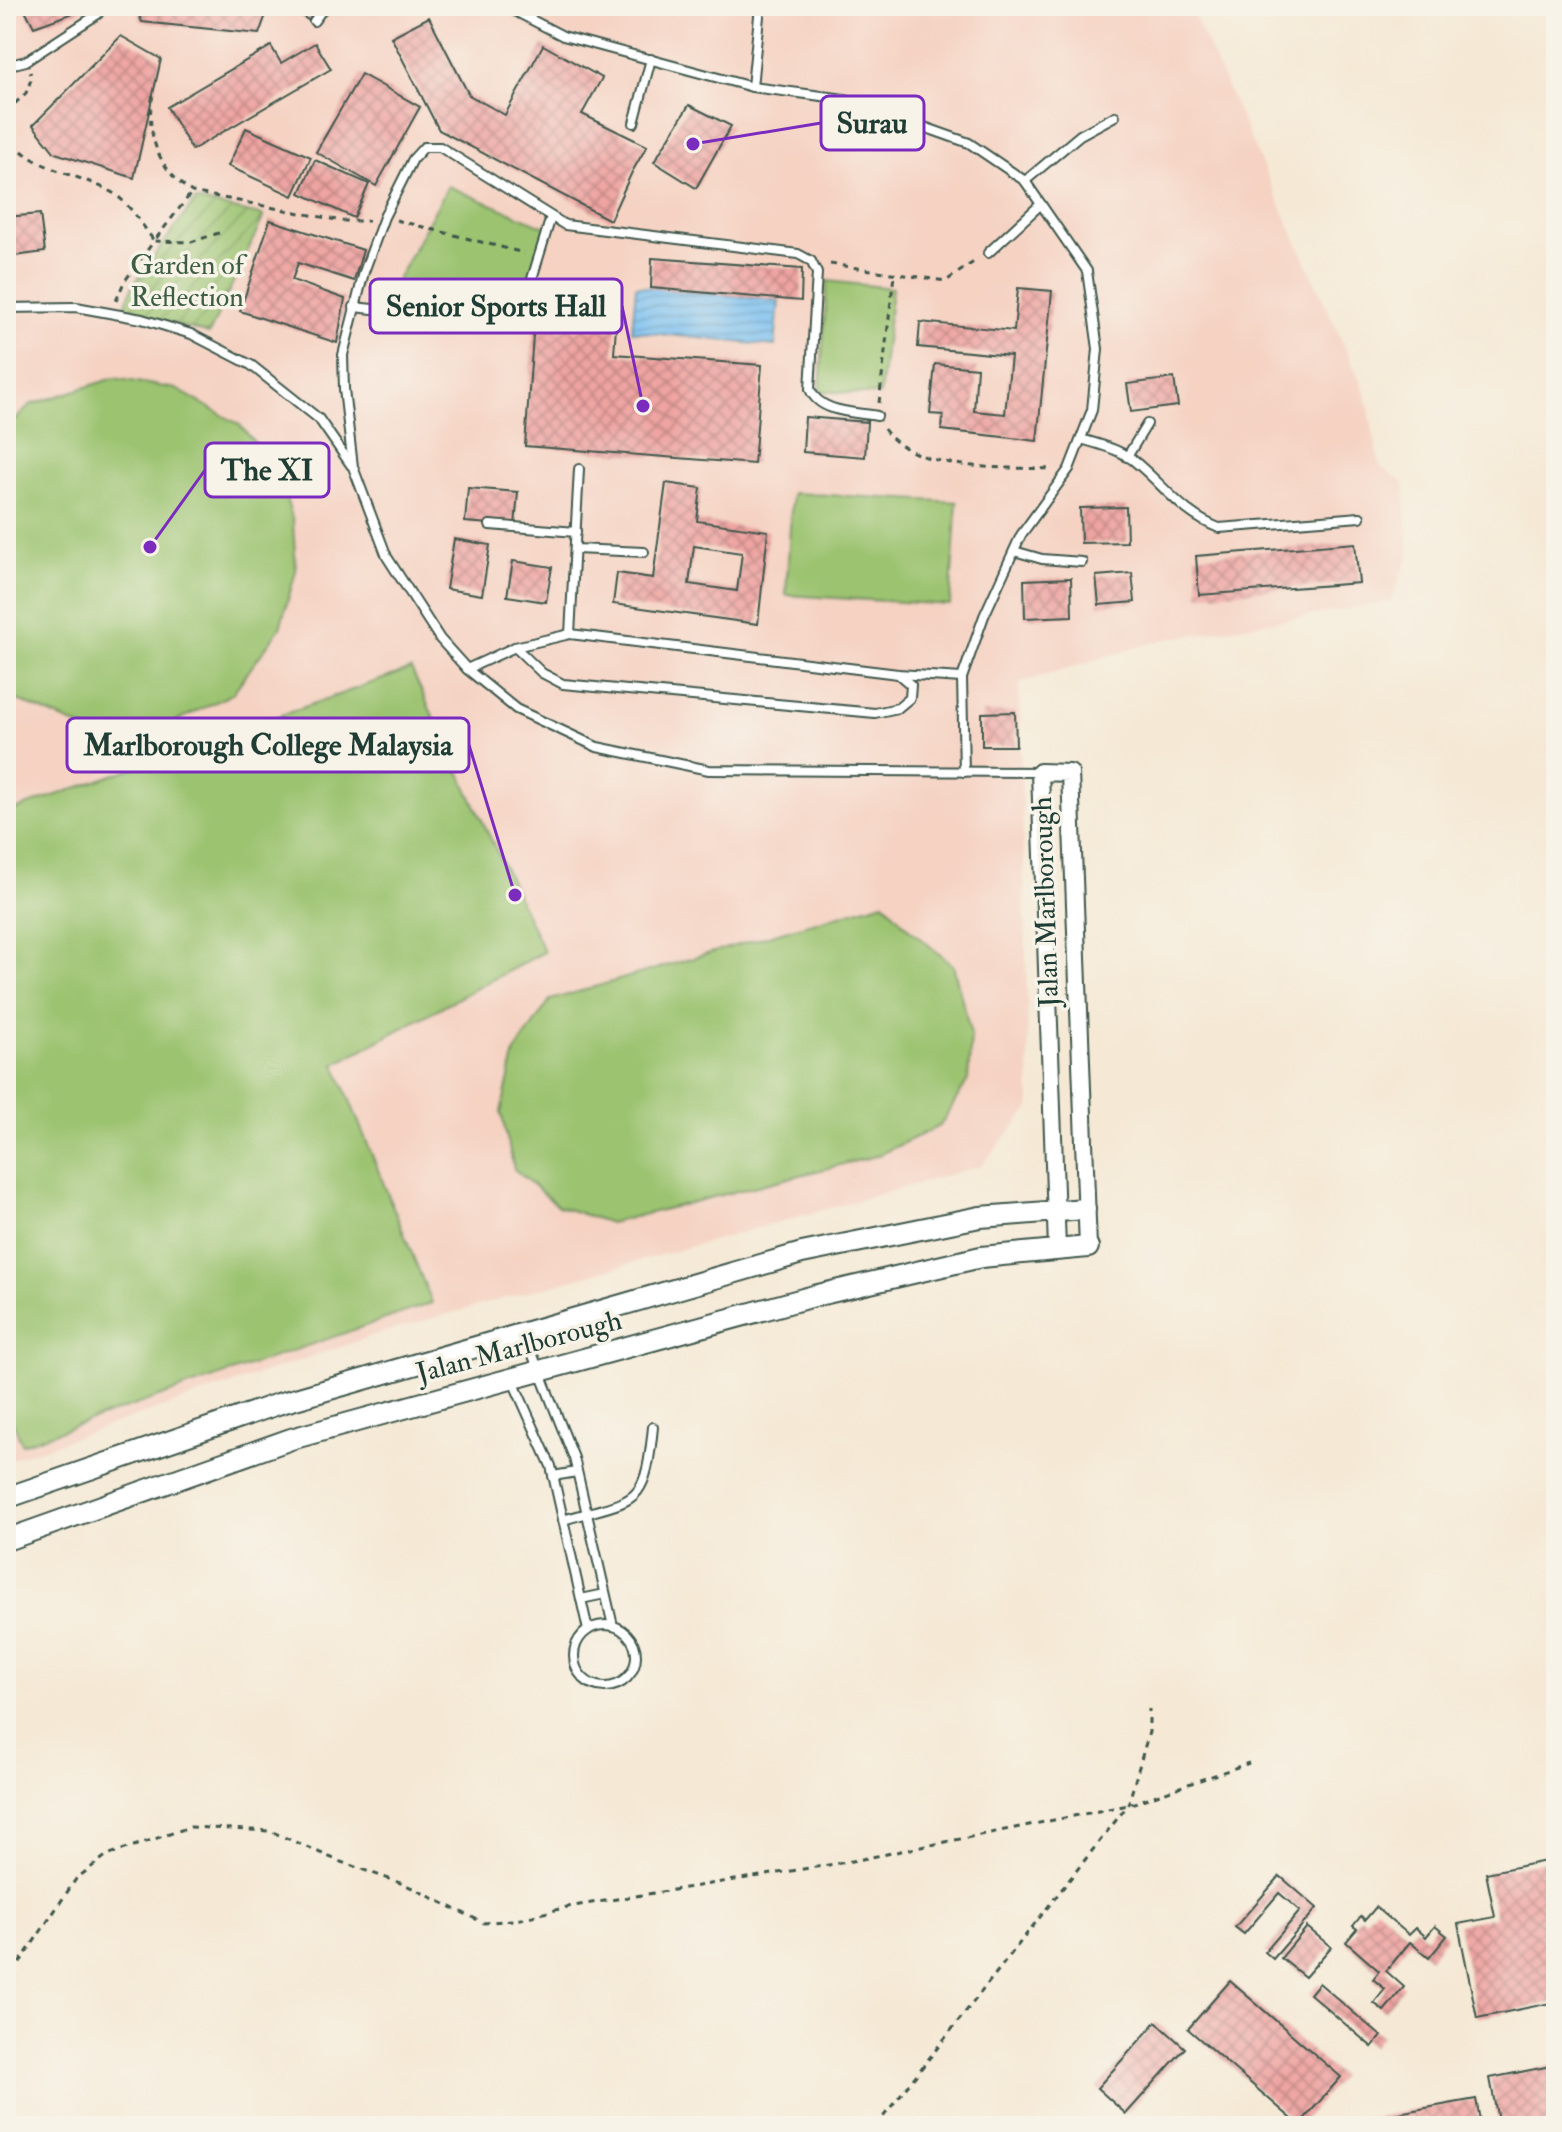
<svg xmlns="http://www.w3.org/2000/svg" width="1562" height="2132" font-family="'IM FELL Double Pica',serif">
<defs>
<pattern id="garden-furrows" width="10" height="10" patternUnits="userSpaceOnUse" patternTransform="scale(2)"><rect width="10" height="10" fill="#9bc36f"/><path d="M-1 1l2-2M0 10L10 0M9 11l2-2" fill="none" stroke="#7ea05c"/></pattern>
<pattern id="water-rules" width="6" height="5" patternUnits="userSpaceOnUse" patternTransform="scale(2)"><rect width="6" height="5" fill="#7ac0f1"/><path d="M0 2.5h6" fill="none" stroke="#639dc4"/></pattern>
<pattern id="building-cross-hatch" width="8" height="8" patternUnits="userSpaceOnUse" patternTransform="scale(2)"><rect width="8" height="8" fill="#efa4a2"/><path d="M0 0l8 8M0 8l8-8" fill="none" stroke="#c18785"/></pattern>
</defs>
<rect width="100%" height="100%" fill="#f7f3e8"/>
<filter id="ink" filterUnits="userSpaceOnUse"><feTurbulence type="fractalNoise" baseFrequency=".0125" numOctaves="2"/><feDisplacementMap in="SourceGraphic" scale="16" xChannelSelector="R" yChannelSelector="G"/><feConvolveMatrix kernelMatrix="1 2 1 2 8 2 1 2 1" color-interpolation-filters="sRGB"/></filter>
<filter id="wash" filterUnits="userSpaceOnUse"><feTurbulence type="fractalNoise" baseFrequency=".006" numOctaves="4" result="noise"/><feDisplacementMap in="SourceGraphic" scale="32" xChannelSelector="R" yChannelSelector="G"/><feGaussianBlur stdDeviation="1.8" result="paint"/><feColorMatrix in="noise" values="0 0 0 0 0 0 0 0 0 0 0 0 0 0 0 0 0 1.4 0 .05"/><feComposite in="paint" operator="in"/></filter>
<g filter="url(#wash)">
<rect width="100%" height="100%" fill="#f5e9d5"/>
<!-- built -->
<path fill="#f5d2c2" d="M6,6H1190L1366,394L1380,467L1404,482L1409,555L1391,602L1161,640L1019,683L1030,1108L981,1166L384,1332L6,1461Z"/>
<!-- grass -->
<g fill="#9bc36f" stroke="#5d8052" stroke-width="2">
<path d="M448,186L548,228L523,308L514,317L510,327L390,293Z"/>
<path d="M827,281L892,288L880,395L820,391Z"/>
<path d="M114,378L176,389L240,425L278,471L293,522L296,571L280,628L232,694L160,729L90,731L6,695V429L30,405Z"/>
<path d="M792,493L957,502L950,605L786,595Z"/>
<path d="M411,669L544,952L335,1064L432,1303L22,1444L6,1403V813Z"/>
<path d="M884,902L909,929L953,965L971,1035L968,1080L940,1126L876,1156L610,1223L558,1206L514,1169L501,1112L515,1052L550,1000Z"/>
</g>
<!-- garden -->
<path fill="url(#garden-furrows)" stroke="#5d8052" stroke-width="2" d="M195,200L264,216L209,334L124,309L133,285Z"/>
<!-- water -->
<path fill="url(#water-rules)" stroke="#4c7e92" stroke-width="2" d="M636,286L779,301L775,346L632,331Z"/>
<g id="blocks">
<!-- building -->
<g fill="url(#building-cross-hatch)" fill-rule="evenodd">
<path d="M23,6H93L34,27Z"/>
<path d="M135,6H263L268,9L259,34L142,22Z"/>
<path d="M287,6H322L311,22Z"/>
<path d="M429,17L469,95L505,115L543,45L602,78L582,114L647,146L632,172L610,220L439,130L391,37Z"/>
<path d="M121,36L161,59L134,178L55,153L33,125Z"/>
<path d="M315,43L331,69L192,150L167,107L271,46L281,63Z"/>
<path d="M361,74L420,107L376,186L316,152Z"/>
<path d="M689,105L731,126L696,188L654,162Z"/>
<path d="M246,128L311,157L293,196L228,166Z"/>
<path d="M315,160L369,184L354,218L300,193Z"/>
<path d="M40,214L45,252L6,257V217Z"/>
<path d="M270,220L363,250L354,281L298,263L292,280L345,299L337,343L240,311Z"/>
<path d="M652,258L802,269L801,301L651,288Z"/>
<path d="M537,280L619,286L614,354L762,365L754,464L525,446Z"/>
<path d="M1018,288L1052,291L1037,441L942,430L943,415L930,414L935,364L977,368L974,411L1005,414L1011,356L918,347L920,322L1014,331Z"/>
<path d="M1174,378L1178,406L1131,412L1127,384Z"/>
<path d="M805,417L867,422L865,457L803,452Z"/>
<path d="M666,483L701,488L697,521L768,531L758,624L613,604L617,573L653,578ZM694,546L742,553L737,591L689,584Z"/>
<path d="M468,488L518,492L515,526L465,522Z"/>
<path d="M1126,507L1127,542L1081,543L1080,508Z"/>
<path d="M454,539L490,545L482,595L446,589Z"/>
<path d="M1355,543L1359,583L1199,595L1196,556Z"/>
<path d="M513,561L552,567L546,602L507,596Z"/>
<path d="M1132,573L1135,602L1099,605L1096,576Z"/>
<path d="M1071,578L1072,616L1025,618L1024,580Z"/>
<path d="M1015,712L1016,746H982V713Z"/>
<path d="M1556,1859V2002L1477,2018L1458,1924L1495,1917L1486,1873Z"/>
<path d="M1280,1876L1317,1908L1273,1959L1265,1952L1300,1911L1279,1893L1244,1934L1235,1927Z"/>
<path d="M1376,1907L1409,1935L1416,1928L1426,1937L1435,1926L1447,1936L1429,1958L1410,1942L1386,1971L1404,1987L1384,2011L1374,2003L1385,1989L1373,1979L1379,1971L1346,1942L1357,1929L1353,1926L1361,1916L1365,1920Z"/>
<path d="M1307,1927L1331,1947L1305,1977L1281,1958Z"/>
<path d="M1230,1981L1341,2077L1299,2125L1188,2029Z"/>
<path d="M1319,1983L1381,2036L1372,2047L1310,1994Z"/>
<path d="M1156,2022L1185,2048L1126,2114L1097,2088Z"/>
<path d="M1556,2065V2126H1499L1490,2078Z"/>
<path d="M1476,2099L1481,2126H1337V2124Z"/>
</g>
</g>
</g>
<g filter="url(#ink)">
<use href="#blocks" fill-opacity="0" stroke="#3f574c" stroke-width="2"/>
<g fill="none" stroke-linecap="round" stroke-linejoin="round">
<defs>
<g id="service">
<path d="M505,6L563,36L752,87L845,99L969,143L1025,181L1087,271L1098,349L1092,410L1069,469L1021,535L984,616L962,678L964,772"/>
<path d="M314,21L325,6"/>
<path d="M6,62L14,64L26,61L98,14"/>
<path d="M752,87L760,6"/>
<path d="M634,123L651,59"/>
<path d="M1025,181L1080,135L1115,116"/>
<path d="M988,253L1041,204"/>
<path d="M354,307L503,323L514,317L523,308L551,217"/>
<path d="M6,308L76,307L142,319L191,334L251,365L319,419L351,465"/>
<path d="M877,416C855,412 819,413 810,389L817,273L811,261L798,254L565,225L440,147H424L413,159L384,217L364,272L343,355L344,389L353,467L387,557L440,639L467,669L516,709L597,747L709,770L1039,772"/>
<path d="M1081,439C1101,445 1123,450 1139,465C1167,489 1183,514 1219,528L1360,517"/>
<path d="M1127,457L1147,424"/>
<path d="M490,525L576,532"/>
<path d="M575,549L644,552"/>
<path d="M1014,551L1042,559L1082,562"/>
<path d="M570,634L579,469"/>
<path d="M515,647L542,673L563,684L875,713L898,708L910,698L911,685L898,674"/>
<path d="M467,669L515,647L570,634L898,674L962,678"/>
<path d="M524,1333L574,1458L613,1626"/>
<path d="M512,1379L551,1466L588,1630"/>
<path d="M553,1476L577,1472"/>
<path d="M563,1520C637,1498 645,1509 653,1427"/>
<path d="M581,1599L605,1594"/>
<circle cx="605" cy="1656" r="31"/>
</g>
<path id="minor" d="M1057,1248L1040,772L1070,773L1088,1247"/>
<g id="tertiary">
<path d="M6,1498L278,1404L802,1253L980,1217L1085,1209"/>
<path d="M6,1540L291,1439L814,1296L981,1257L1088,1247"/>
</g>
</defs>
<!-- service casing -->
<use href="#service" stroke="#3f574c" stroke-width="12"/>
<!-- minor casing -->
<use href="#minor" stroke="#3f574c" stroke-width="20"/>
<!-- tertiary casing -->
<use href="#tertiary" stroke="#3f574c" stroke-width="24"/>
<!-- path -->
<g stroke="#3f574c" stroke-width="3" stroke-dasharray="6 6" stroke-linecap="butt">
<path d="M153,95C144,133 160,172 192,192L342,221H369"/>
<path d="M6,112L26,93L32,77L30,72"/>
<path d="M6,133C30,171 77,172 113,193C129,203 143,226 154,241L192,192"/>
<path d="M396,220L524,253"/>
<path d="M830,264L946,281L978,259"/>
<path d="M116,301L124,282L154,241L191,242L219,233"/>
<path d="M879,403L894,275"/>
<path d="M884,429C915,473 1005,467 1053,469"/>
<path d="M6,1983L76,1879L107,1855L190,1827L270,1831L341,1862L406,1885L484,1923L521,1919L567,1907L847,1862L1128,1805L1249,1763"/>
<path d="M876,2126L1128,1805L1149,1732V1709"/>
</g>
<!-- service -->
<use href="#service" stroke="#fff" stroke-width="8"/>
<!-- minor -->
<use href="#minor" stroke="#fff" stroke-width="16"/>
<!-- tertiary -->
<use href="#tertiary" stroke="#fff" stroke-width="20"/>
</g>
</g>
<g text-anchor="middle" dominant-baseline="central" stroke-width="7" stroke-linejoin="round" paint-order="stroke">
<!-- park labels -->
<g font-size="28" fill="#3e5e43" stroke="#f7f3e8">
<text x="187" y="265">Garden of<tspan x="187" dy="32">Reflection</tspan></text>
</g>
<!-- street labels -->
<g font-size="28" fill="#1f3d34" stroke="#f7f3e8">
<text transform="translate(1046 902) rotate(-92)">Jalan Marlborough</text>
<text transform="translate(519 1347) rotate(-15)">Jalan Marlborough</text>
</g>
</g>
<!-- callouts -->
<path fill="none" stroke="#7b2cbf" stroke-width="3" d="M693 144L821 123M643 406L622 306M150 547L205 470M515 895L469 745"/>
<g fill="#7b2cbf" stroke="#f7f3e8" stroke-width="3">
<circle cx="693" cy="144" r="8"/>
<circle cx="643" cy="406" r="8"/>
<circle cx="150" cy="547" r="8"/>
<circle cx="515" cy="895" r="8"/>
</g>
<g fill="#f7f3e8" stroke="#7b2cbf" stroke-width="3">
<rect x="821" y="96" width="103" height="54" rx="8"/>
<rect x="370" y="279" width="252" height="54" rx="8"/>
<rect x="205" y="443" width="124" height="54" rx="8"/>
<rect x="67" y="718" width="402" height="54" rx="8"/>
</g>
<g font-size="30" text-anchor="middle" font-weight="bold" fill="#1f3d34">
<text x="872" y="133">Surau</text>
<text x="496" y="316">Senior Sports Hall</text>
<text x="267" y="480">The XI</text>
<text x="268" y="755">Marlborough College Malaysia</text>
</g>
<!-- margin -->
<rect width="1562" height="2132" fill="none" stroke="#f7f3e8" stroke-width="32"/>
</svg>
